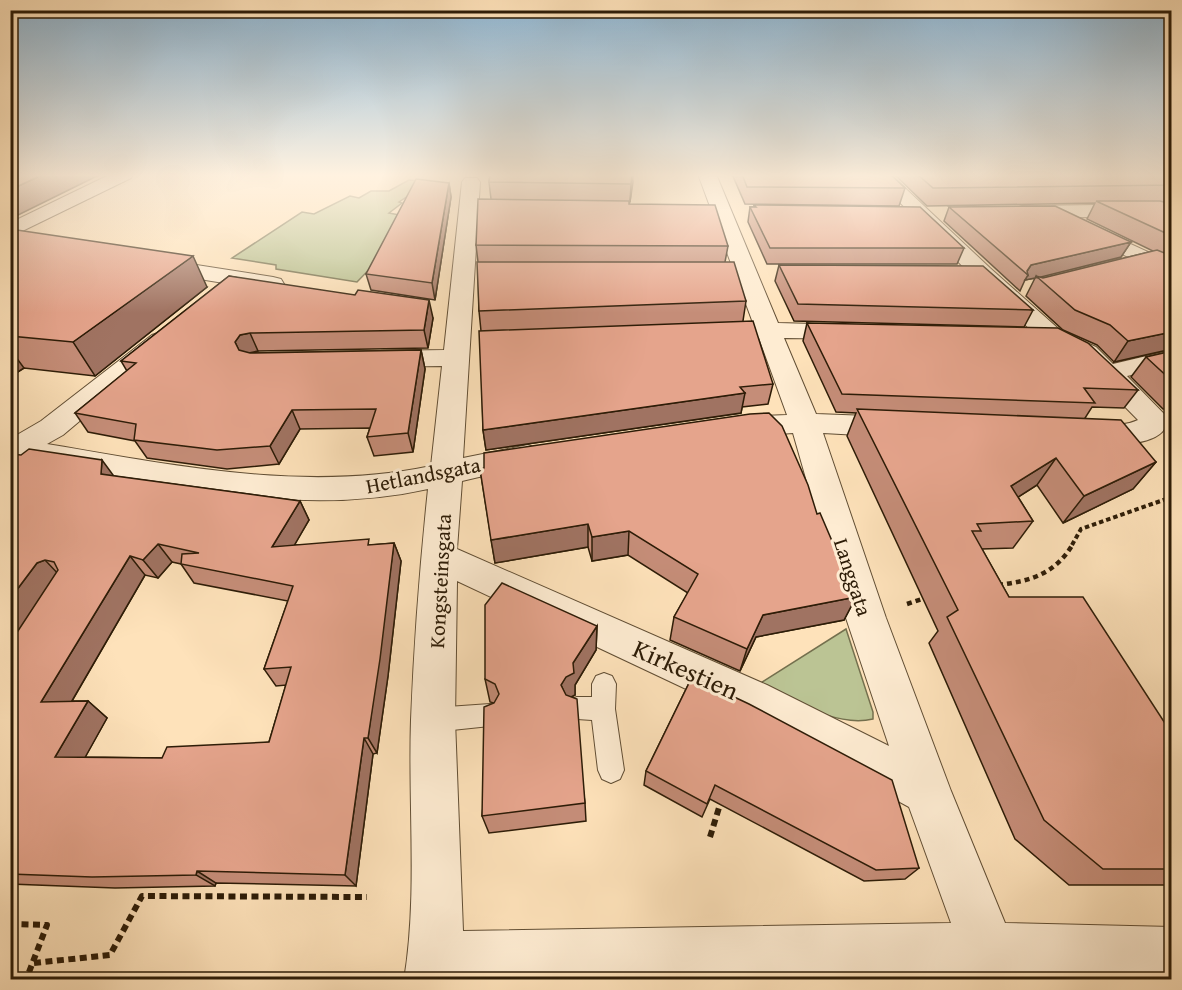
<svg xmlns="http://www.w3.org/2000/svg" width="1182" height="990" font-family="'Gentium Book Plus',serif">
<rect width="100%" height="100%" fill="#fee2ba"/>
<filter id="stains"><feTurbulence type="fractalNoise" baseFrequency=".00333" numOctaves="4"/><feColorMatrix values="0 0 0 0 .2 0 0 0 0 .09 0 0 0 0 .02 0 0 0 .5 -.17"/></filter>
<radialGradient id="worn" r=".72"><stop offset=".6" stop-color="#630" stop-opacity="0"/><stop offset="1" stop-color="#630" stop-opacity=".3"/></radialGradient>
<!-- green -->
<g fill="#bbc494" stroke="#74704e" stroke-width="1.5">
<path d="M409,180L429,182L399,202L402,203L389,213L405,216L384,254L357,282L276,269V265L232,258L302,212L314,214L350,196L359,198L371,191H389Z"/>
<path d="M846,629L873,712V719C835,728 792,699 759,684Z"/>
</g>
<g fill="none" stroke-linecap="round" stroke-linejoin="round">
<defs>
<g id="service">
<path d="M604,673L612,676L616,684L615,709L624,770L620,779L611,783L602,779L598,770L592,720L577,719L569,716L565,708L569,700L577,697H592V684L596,676Z"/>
<path d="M490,704L498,707L502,715L498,723L490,726L433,732L424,728L421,720L424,712L433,708Z"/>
</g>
<g id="minor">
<path d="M698,174H716L778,323L851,325L860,327L863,332L860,337L851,339L784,338L816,414L895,417L905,420L910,427L905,434L895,437L823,433L886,618L951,791L1005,923L1172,927V980H404C418,896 408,805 411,720C414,643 420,565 428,489C295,519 161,482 29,462L10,463V439L41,421L152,335L161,332L170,335L174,340L170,345L63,435L47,444C174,465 304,493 431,466L442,366L379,367L370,365L366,359L370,353L379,351L444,350L462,182L465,178H477L480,182L463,458L528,445L539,449L544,456L539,463L462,481L457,549L767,685L889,746L846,618L793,433L736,437L726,434L721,427L726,420L736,417L787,415L759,338L741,335L738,330L741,325L753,323ZM457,581L737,713L909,807L951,923L463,931L455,720Z"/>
<path d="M872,174H890L990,268L1062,332L1096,347L1113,364L1172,350V366L1127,376L1169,419C1167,423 1165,429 1162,432C1146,448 1096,446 1076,441L1072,434L1076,427C1097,422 1119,429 1138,420L1078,359L1044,342L974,278Z"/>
<path d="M1172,204V216L1022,218L1015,216L1012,212L1015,208L1022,206Z"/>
<path d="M1087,224L1172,263V278L1080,234L1077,230L1080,226Z"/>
<path d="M158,259L273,277L281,279L284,284L281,289L273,291L150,271L147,266L150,261Z"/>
</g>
<path id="tertiary" d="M111,174H133L131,178L10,237V223Z"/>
</defs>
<!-- service casing -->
<use href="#service" stroke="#614e34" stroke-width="2"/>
<!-- minor casing -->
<use href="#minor" stroke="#614e34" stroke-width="2"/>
<!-- tertiary casing -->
<use href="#tertiary" stroke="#614e34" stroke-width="2"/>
<!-- path-far2 -->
<path stroke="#2d1c07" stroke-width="4" stroke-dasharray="4.5 3" stroke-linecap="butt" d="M1072,545L1081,529L1172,497"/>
<!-- path-far1 -->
<g stroke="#2d1c07" stroke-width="4.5" stroke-dasharray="5 4" stroke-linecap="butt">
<path d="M998,585C1031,581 1055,574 1073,544"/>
<path d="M907,604L925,598"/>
</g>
<!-- path -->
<g stroke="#2d1c07" stroke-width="6" stroke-dasharray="7 4.5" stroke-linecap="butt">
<path d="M710,837L721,801"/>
<path d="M10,924L47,925L26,980"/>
<path d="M34,963L110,955L142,896L367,897"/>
</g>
<!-- service -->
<use href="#service" fill="#feecd2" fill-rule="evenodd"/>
<!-- minor -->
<use href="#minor" fill="#feecd2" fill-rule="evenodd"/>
<!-- tertiary -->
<use href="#tertiary" fill="#feecd2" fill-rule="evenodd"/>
</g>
<!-- wall -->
<g fill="#c58d78" stroke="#2d1c07" stroke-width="1.5" fill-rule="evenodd">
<path d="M490,174H633L630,202H629V204L728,246L725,262L746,301L743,321L773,384L768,404L742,407L741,413L486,450L483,430L481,331L479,311L478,262L476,245L491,199L489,182Z"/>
<path d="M732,174H890L905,188L899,206L745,204Z"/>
<path d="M894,174H1172V202H1167L1172,204V349L1114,362L1097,345L1063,330L1026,296L1035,278L1025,280L1020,291L944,221L949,207L1131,242L1121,257L1039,277L1043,278L1153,251L1087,219L1095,203L927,206Z"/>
<path d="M449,183L451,197L435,300L371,290L366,274Z"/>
<path d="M754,205L964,248L957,264H767L748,222L750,207H754Z"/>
<path d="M10,229L207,287L95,376L24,368L10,377Z"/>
<path d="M779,265L1033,310L1024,327L794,321L775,281Z"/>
<path d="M229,276L433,318L428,348L258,351L249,353L421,350L425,369L413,452L374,456L367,437L370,428L300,429L279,464L227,469L147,458L135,441L88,432L75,413L127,371L121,361Z"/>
<path d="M807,323L1138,390L1124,408L1092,407L1085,418L1156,462L1133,489L1063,523L1037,485L1018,497L1033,521L1013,548L982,549L1009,597L1172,734V885H1069L1015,839L929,643L938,631L847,436L856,413L836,412L803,341Z"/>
<path d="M1172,351V409H1163L1131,377L1146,357Z"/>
<path d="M10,454L113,476L300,501L309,520L294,545H371L394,543L401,561L388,676L377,753L373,754L356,886L216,883L215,886L115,888L10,884ZM172,562L181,564L194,583L288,601L264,669L276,686L286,685L269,742L162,758L85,757L107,718L88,701H72L145,575L158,578Z"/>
<path d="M480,469L817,514L856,597L844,620L756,637L740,671L670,640L674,617L688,593L628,555L592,561L588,547L495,563Z"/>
<path d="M597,626L596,650L575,685V695L571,697L585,803L586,821L489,833L482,816L494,703L490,702L485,679Z"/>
<path d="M692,677L919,868L905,879L864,881L710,799L702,817L644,785L646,771Z"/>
</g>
<!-- shaded-wall -->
<g fill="#a07362" stroke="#2d1c07" stroke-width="1.5">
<path d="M44,174H101L10,219V190Z"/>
<path d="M632,174L633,182L630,202L631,184Z"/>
<path d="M449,183L451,197L435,300L432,283Z"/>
<path d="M1131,242L1121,257L1037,278L1036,276L1035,278L1025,280L1028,275L1026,273L1031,265Z"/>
<path d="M193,256L207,287L95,376L73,342Z"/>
<path d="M429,300L433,318L428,348L424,330Z"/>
<path d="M1172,332V349L1114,362L1128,341Z"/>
<path d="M250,333L258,351L249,353L243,360L235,342L240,335Z"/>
<path d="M10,349L24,368L10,377Z"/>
<path d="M421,350L425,369L413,452L408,433Z"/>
<path d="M745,393L741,413L486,450L483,430Z"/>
<path d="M292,410L300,429L279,464L270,446Z"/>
<path d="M1056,458L1037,485L993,513L1011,486Z"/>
<path d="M102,460L116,479L101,474Z"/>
<path d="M1156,462L1133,489L1063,523L1084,496Z"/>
<path d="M300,501L309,520L283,565L272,547Z"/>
<path d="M588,524V547L495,563L491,540Z"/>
<path d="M629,531L628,555L592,561V537Z"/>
<path d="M394,543L401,561L388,676L377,753L368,738Z"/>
<path d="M158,544L172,562L158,578L143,560Z"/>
<path d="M130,556L145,575L62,718L41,702Z"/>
<path d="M45,560L63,579L10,646V599L37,563Z"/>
<path d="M856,597L844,620L756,637L740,671L747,649L763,615Z"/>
<path d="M597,626L596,650L575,685V695L567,699L561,685L573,663Z"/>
<path d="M88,701L107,718L77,772L55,757Z"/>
<path d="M364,738L373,754L356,886L345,875Z"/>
<path d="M197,871L216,883L215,886L196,875Z"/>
</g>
<!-- building -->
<g fill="#e5a48c" stroke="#2d1c07" stroke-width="1.5" fill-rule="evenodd">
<path d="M10,174H44L10,190Z"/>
<path d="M490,174H632L631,184L489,182Z"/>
<path d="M742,174H890L905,188L747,187Z"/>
<path d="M917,174H1166L1172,179V185L933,188Z"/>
<path d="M416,179L449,183L432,283L366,274Z"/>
<path d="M478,199L629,201V204L715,205L728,246L476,245Z"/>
<path d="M1096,201H1160L1172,204V236Z"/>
<path d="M754,205L920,207L964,248H770L750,207H756Z"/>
<path d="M1055,206L1131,242L1031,265L1027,271L1028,275L949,207Z"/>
<path d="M10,229L193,256L73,342L10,336Z"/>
<path d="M1157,250L1172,256V332L1128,341L1110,325L1075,310L1036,276L1043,278Z"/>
<path d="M477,262H734L746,301L479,311Z"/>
<path d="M779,265L983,266L1033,310L798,304Z"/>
<path d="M229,276L355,295L358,290L429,300L424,330L250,333L240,335L235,342L239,350L250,353L421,350L408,433L367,437L376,409L292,410L270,446L217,450L134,440L136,424L75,413L136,363L121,361Z"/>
<path d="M753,321L773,384L740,387L745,393L483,430L479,331Z"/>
<path d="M807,323L1058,328L1088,343L1138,390L1084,388L1095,403L842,394Z"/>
<path d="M1172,351V381L1146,357Z"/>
<path d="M857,409L1121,420L1156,462L1084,496L1056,458L1011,486L1033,521L977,524L981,531H972L1009,597H1083L1172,734V869H1103L1044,820L947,617L958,610Z"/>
<path d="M769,413L782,426L808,485L817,514L820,513L856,597L763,615L747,649L674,617L698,574L629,531L592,537L588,524L491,540L480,469L484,468V453L750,414Z"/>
<path d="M29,449L102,460L101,474L300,501L272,547L369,539L368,545L394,543L380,659L368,738H364L345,875L197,871L196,875L92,877L10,874V643L58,570L54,562L45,560L37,563L10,599V454L21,455ZM158,544L199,553L182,554L181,564L293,586L264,669L291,667L269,742L167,747L162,758L55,757L88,701L41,702L130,556L143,560Z"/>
<path d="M502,583L597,626L573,663L574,673L566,677L561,685L566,695L577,699L585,803L482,816L484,707L494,703L499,694L495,684L485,679V605Z"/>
<path d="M692,677L749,704L892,780L919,868L876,870L715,785L707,804L646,771Z"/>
</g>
<!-- sky -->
<linearGradient id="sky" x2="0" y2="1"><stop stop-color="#8db7d6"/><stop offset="0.56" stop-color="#fff2e0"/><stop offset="1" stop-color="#fff2e0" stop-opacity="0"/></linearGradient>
<rect width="1182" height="313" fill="url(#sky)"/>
<g text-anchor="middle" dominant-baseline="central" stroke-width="6" stroke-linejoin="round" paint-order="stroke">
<!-- street labels -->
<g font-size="21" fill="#2d1c07" stroke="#feecd2">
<text transform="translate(423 475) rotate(-11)">Hetlandsgata</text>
<text transform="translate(853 577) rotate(72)">Langgata</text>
<text transform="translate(440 581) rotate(-87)">Kongsteinsgata</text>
</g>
<!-- near-street labels -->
<g font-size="26" fill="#2d1c07" stroke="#feecd2">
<text transform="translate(686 669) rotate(24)">Kirkestien</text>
</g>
</g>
<!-- margin -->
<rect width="1182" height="990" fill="none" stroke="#fee2ba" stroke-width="36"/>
<rect x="12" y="12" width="1158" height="966" fill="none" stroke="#2d1c07" stroke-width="3"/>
<rect x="18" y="18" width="1146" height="954" fill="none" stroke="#2d1c07" stroke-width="1.5"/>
<rect width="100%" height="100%" filter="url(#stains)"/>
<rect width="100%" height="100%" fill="url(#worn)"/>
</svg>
